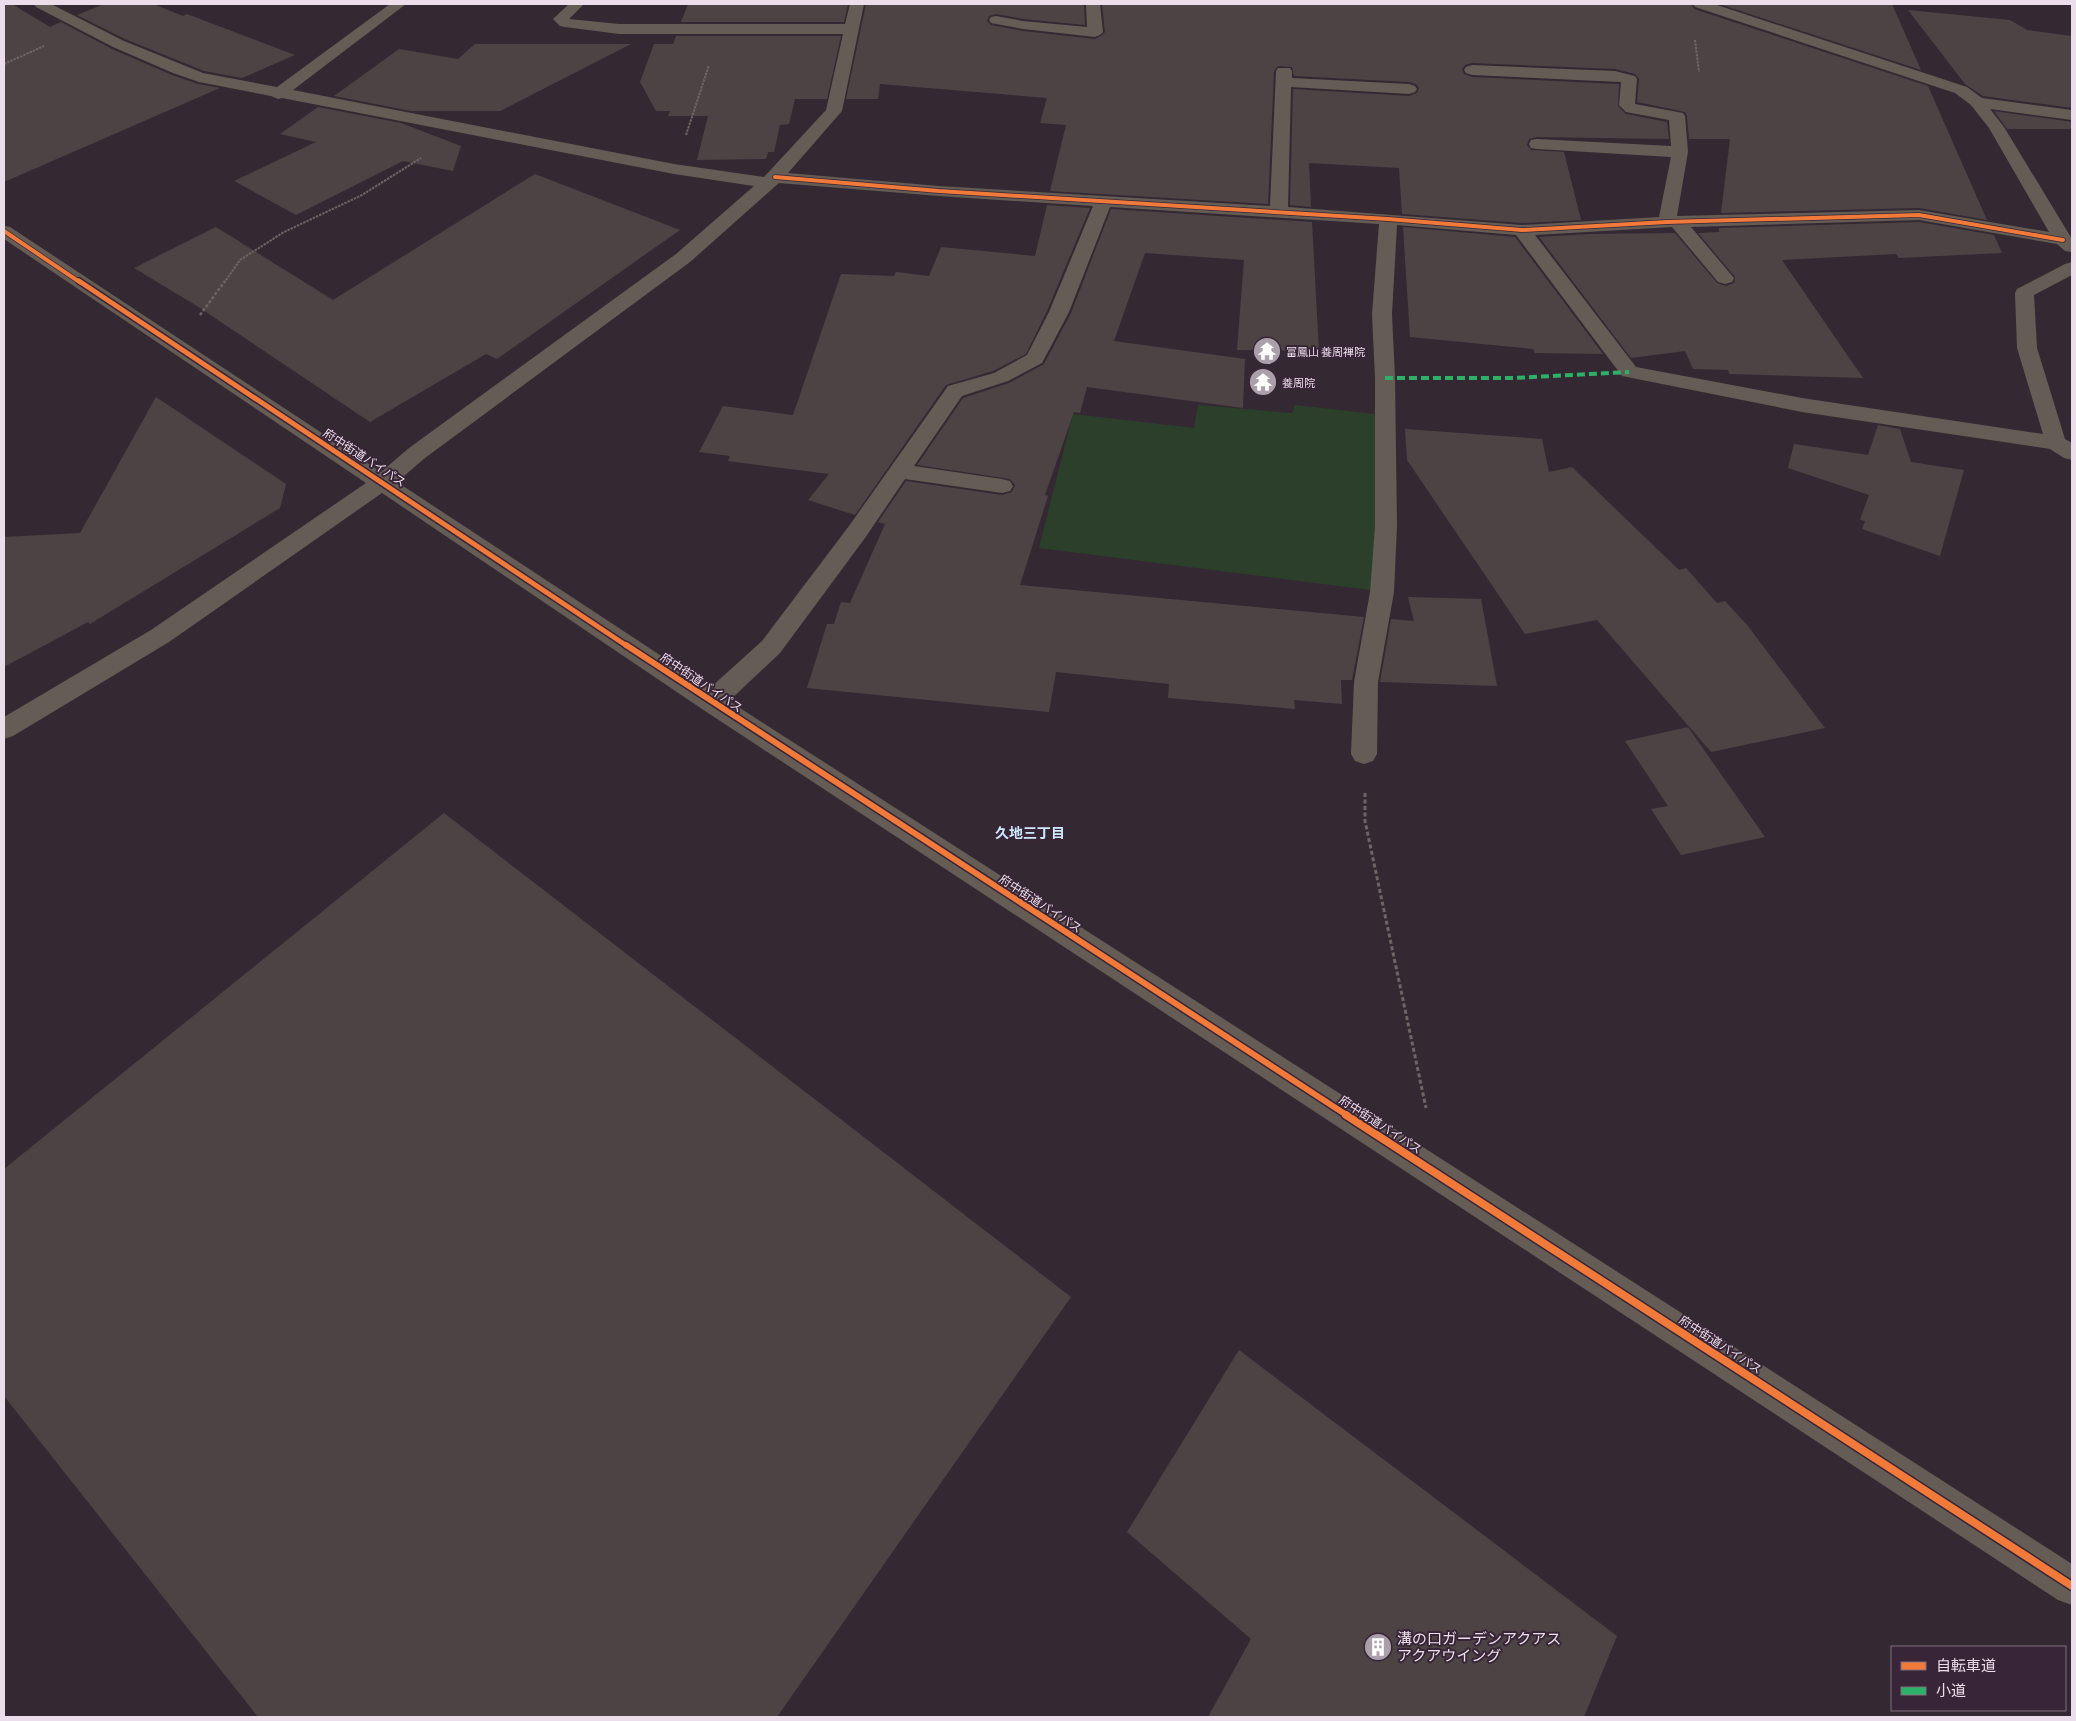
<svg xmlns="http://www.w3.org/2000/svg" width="2076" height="1721" font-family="Commissioner,'Noto Sans JP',sans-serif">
<rect width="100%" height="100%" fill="#342933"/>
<!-- green -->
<path fill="#2b3f2b" d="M1198,405L1292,413L1295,405L1384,415L1378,591L1039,548L1073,414L1194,428Z"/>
<!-- building -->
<g fill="#4d4345">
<path d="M4,4H12L50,27L61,22L112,49L172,75L198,84L220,88L4,182Z"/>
<path d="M104,4H153L183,16L187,14L295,55L242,78L204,71L125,39L77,15Z"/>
<path d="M688,4H848L844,22H681Z"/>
<path d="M866,4H1084L1085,25L1023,19L996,14L989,16L987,21L991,25L1023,31L1095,39L1101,36L1105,32L1102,4H1691L1694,9L1928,86L1987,220L1919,208L1721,213L1730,139H1689L1687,116L1685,112L1637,102L1639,79L1635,74L1615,69L1472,63L1465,65L1462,69L1464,74L1472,77L1619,84L1618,106L1626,114L1667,122L1669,139L1537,137L1529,139L1527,145L1531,150L1564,152L1581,220L1522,223L1402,214L1399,168L1309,163L1311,207L1290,205L1293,89L1409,96L1417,93L1419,88L1416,84L1409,82L1294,76L1292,67L1278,66L1274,71L1268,204L1050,191L1066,125L1040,123L1047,98L880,84L878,99H846Z"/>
<path d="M1719,4H1892L1921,70Z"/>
<path d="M1908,10L2010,20L2027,30L2072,36V108L1983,96L1965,84Z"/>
<path d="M676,36H841L827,99H795L789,124L780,125L774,152H768L766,159L697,160L708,116H668L670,111H656L640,82L654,44H673Z"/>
<path d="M475,44H631L500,111H411L334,96L399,49L458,59Z"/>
<path d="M318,107L401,123L461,146L453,171L403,161L296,215L234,181L316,142L280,134Z"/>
<path d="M1994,111L2072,122V129H2007Z"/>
<path d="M535,174L680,230L497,359L486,354L370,422L197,306L134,268L216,227L333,300Z"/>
<path d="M1047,205L1090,208L1047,311L1026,354L993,371L946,385L855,515L808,500L829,474L728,461L730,456L699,452L723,406L793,415L841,274L894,276L896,272L929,276L941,247L1035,256Z"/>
<path d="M1111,209L1312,222L1319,351L1237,350L1244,260L1145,253L1114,341L1245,359L1243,408L1087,387L1080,413L1074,412L1045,495L1048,496L1020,585L1364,617L1352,680H1341L1342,704L1294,700L1295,709L1168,698L1169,684L1056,672L1049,712L807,688L827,624H834L841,602L850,603L885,524L878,522L906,481L1002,495L1012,492L1015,485L1010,479L917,465L963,398L1009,383L1044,364L1071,313Z"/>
<path d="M1919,222L1994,235L2002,253L1899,258L1896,254L1782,260L1863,378L1729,374L1728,370L1693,369L1685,351L1631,358L1539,237L1589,234L1675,233L1717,283L1726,286L1734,283L1735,277L1698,233L1719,232V228Z"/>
<path d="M1403,227L1515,237L1603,354L1535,353L1533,349L1410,337Z"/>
<path d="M156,397L286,484L280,508L90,624L88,622L4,667V537L80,533Z"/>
<path d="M1878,425L1900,429L1911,462L1964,470L1940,556L1862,529L1865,521L1860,520L1869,495L1788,468L1794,444L1868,455Z"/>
<path d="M1405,429L1542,439L1549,472L1572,467L1679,570L1686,568L1717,603L1725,601L1748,626L1825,728L1711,752L1597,620L1525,634L1407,460Z"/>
<path d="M1408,597L1481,599L1497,686L1380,682L1391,619L1414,621Z"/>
<path d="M1688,727L1765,837L1681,855L1651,809L1668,806L1625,741Z"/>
<path d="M444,813L1071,1297L777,1717H258L4,1396V1169Z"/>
<path d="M1239,1350L1617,1636L1584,1717H1208L1251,1639L1127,1532Z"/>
</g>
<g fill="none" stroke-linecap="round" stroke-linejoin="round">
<!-- path-far2 -->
<g stroke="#6c6563" stroke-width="2" stroke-dasharray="2.5 1" stroke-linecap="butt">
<path d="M1695,40L1699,72"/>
<path d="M4,64L44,46"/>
<path d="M686,135L709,65"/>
<path d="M224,283L240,260L284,232L362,195L421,158"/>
</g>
<!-- path-far1 -->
<path stroke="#6c6563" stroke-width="2.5" stroke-dasharray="3 2" stroke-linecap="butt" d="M200,315L225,281"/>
<!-- path -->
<path stroke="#6c6563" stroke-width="3" stroke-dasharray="4 2.5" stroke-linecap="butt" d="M1365,793V821L1426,1108"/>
<!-- minor -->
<g fill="#655d55" fill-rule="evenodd">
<path d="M34,4H51L124,41L203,73L277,87L390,4H406L293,90L674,164L764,177L826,110L843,34H619L565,27L560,26L553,19L569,4H584L569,19L619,24H845L850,4H864L842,111L788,173L939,186L1270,206L1276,71L1278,68H1290L1292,71V78L1409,84L1415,86L1417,89L1415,92L1409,94L1291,87L1288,207L1522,225L1659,217L1671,157L1537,149L1531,148L1529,144L1531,140L1537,139L1671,146L1669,120L1626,112L1619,105L1621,82L1472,75L1466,73L1464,70L1466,67L1472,65L1615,71L1635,76L1637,79L1635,104L1683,113L1685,116L1688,152L1677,216L1919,210L2049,232L1989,128L1971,105L1955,93L1695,7L1693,4H1714L1967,87L1982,98L2072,110V120L1990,109L2004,127L2072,239L2071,252L2065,251L2057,244L1919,220L1691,227L1734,278L1732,282L1725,284L1718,282L1672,227L1535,235L1636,367L1802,398L2043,434L2017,348L2015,293L2017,289L2065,264L2072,262V275L2034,295L2037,348L2065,439L2072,443V460L2064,458L2050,449L1802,412L1622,376L1516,235L1397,225L1392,314L1395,378L1397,526L1394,592L1378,682L1377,754L1373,761L1364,764L1355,761L1351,754L1354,682L1370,592L1375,526V378L1372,314L1379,224L1110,207L1069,312L1042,363L1008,381L962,396L914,466L1002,479L1010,481L1013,486L1010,491L1002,493L905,479L865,538L780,653L729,701L2072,1564V1605L2058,1600L702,709L382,493L169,642L13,736L4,739V717L151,630L366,483L4,239V226L10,227L381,472L409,448L676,254L754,186L674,174L282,98L278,99L271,96L199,82L173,73L113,47L36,7ZM779,183L939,196L1093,206L1049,312L1027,355L994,373L948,386L849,526L762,641L710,688L397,482L425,458L690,262Z"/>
<path d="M1086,4H1100L1103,32L1100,35L1095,37L1023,29L991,23L989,20L991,17L996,16L1023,21L1087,27Z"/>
</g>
<!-- quiet -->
<path stroke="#2db169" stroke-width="4" stroke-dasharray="8 4" stroke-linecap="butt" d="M1385,378H1513L1629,372"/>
<defs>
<g id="cycleway-far3">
<path d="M775,177L939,191L1388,219L1522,230L1667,222L1919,215L2063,240"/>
<path d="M4,231L81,283"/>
</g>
<path id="cycleway-far2" d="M79,281L627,646"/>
<path id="cycleway-far1" d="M626,645L1348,1116"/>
<path id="cycleway" d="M1346,1115L2072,1586"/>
</defs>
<!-- cycleway-far3 casing -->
<use href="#cycleway-far3" stroke="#382537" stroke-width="5.5"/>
<!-- cycleway-far2 casing -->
<use href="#cycleway-far2" stroke="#382537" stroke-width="8"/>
<!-- cycleway-far1 casing -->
<use href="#cycleway-far1" stroke="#382537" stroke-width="9"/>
<!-- cycleway casing -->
<use href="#cycleway" stroke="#382537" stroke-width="11"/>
<!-- cycleway-far3 -->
<use href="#cycleway-far3" stroke="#f17a3a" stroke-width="4"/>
<!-- cycleway-far2 -->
<use href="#cycleway-far2" stroke="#f17a3a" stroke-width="5"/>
<!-- cycleway-far1 -->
<use href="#cycleway-far1" stroke="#f17a3a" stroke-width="6"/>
<!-- cycleway -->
<use href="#cycleway" stroke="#f17a3a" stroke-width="8"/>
</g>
<!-- icons -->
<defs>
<symbol id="temple-disc" viewBox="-11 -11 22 22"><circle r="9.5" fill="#ab9faa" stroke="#382537"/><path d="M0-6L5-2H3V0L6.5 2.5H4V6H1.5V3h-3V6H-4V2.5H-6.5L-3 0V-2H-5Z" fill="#fff"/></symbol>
<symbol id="building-disc" viewBox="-11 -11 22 22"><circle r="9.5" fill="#ab9faa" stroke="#382537"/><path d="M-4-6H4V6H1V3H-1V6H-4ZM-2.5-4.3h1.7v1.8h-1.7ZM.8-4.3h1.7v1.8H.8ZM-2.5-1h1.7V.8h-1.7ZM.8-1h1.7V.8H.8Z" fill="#fff"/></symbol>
</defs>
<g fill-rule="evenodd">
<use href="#temple-disc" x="1251" y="335" width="32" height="32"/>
<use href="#temple-disc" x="1247" y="366" width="32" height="32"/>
<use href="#building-disc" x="1362" y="1631" width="32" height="32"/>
</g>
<g text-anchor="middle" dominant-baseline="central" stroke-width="4" stroke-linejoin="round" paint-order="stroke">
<!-- far-poi labels -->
<g font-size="11" fill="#ebdeea" stroke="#382537" text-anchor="start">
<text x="1286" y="351">富鳳山 養周禅院</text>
<text x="1282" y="382">養周院</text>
</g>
<!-- street labels -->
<g font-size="12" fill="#ebdeea" stroke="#382537">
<text transform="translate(365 457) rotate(33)">府中街道バイパス</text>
<text transform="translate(702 682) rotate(34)">府中街道バイパス</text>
<text transform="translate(1041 903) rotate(33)">府中街道バイパス</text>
<text transform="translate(1381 1124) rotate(33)">府中街道バイパス</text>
<text transform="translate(1721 1344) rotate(33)">府中街道バイパス</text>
</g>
<!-- neighbourhood labels -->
<g font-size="14" font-weight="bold" fill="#cbeafb" stroke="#382537">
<text x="1030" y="832">久地三丁目</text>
</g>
<!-- near-poi labels -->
<g font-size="15" fill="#ebdeea" stroke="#382537" text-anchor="start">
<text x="1397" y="1638">溝の口ガーデンアクアス<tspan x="1397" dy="17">アクアウイング</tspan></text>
</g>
</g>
<!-- border -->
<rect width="2076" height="1721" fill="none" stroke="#ebdeea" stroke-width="10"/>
<!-- legend -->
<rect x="1891" y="1646" width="175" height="65" fill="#382537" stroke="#806f7f"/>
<rect x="1901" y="1662" width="25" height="8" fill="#f17a3a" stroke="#806f7f"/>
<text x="1936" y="1671" font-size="15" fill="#ebdeea">自転車道</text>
<rect x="1901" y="1687" width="25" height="8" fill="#2db169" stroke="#806f7f"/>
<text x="1936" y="1696" font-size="15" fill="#ebdeea">小道</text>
</svg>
